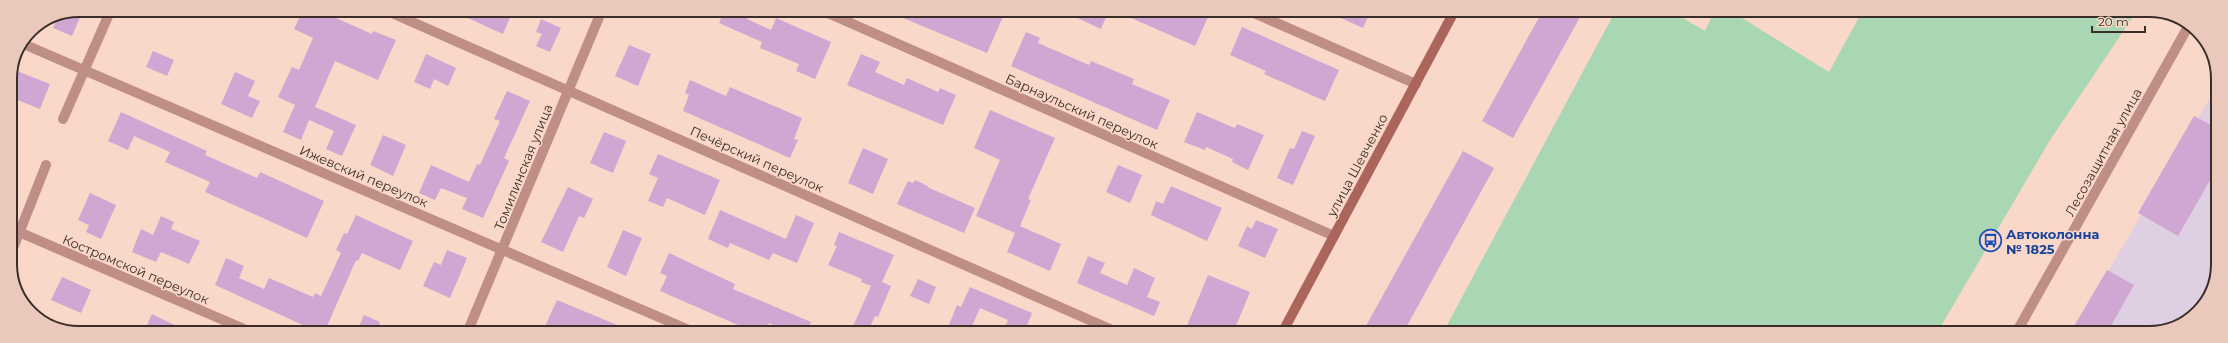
<svg xmlns="http://www.w3.org/2000/svg" width="2228" height="343" font-family="Montserrat,sans-serif">
<rect width="100%" height="100%" fill="#f9d7c9"/>
<!-- industrial -->
<path fill="#ded0e2" d="M2217,86V273L2195,316L2149,333H2072Z"/>
<!-- green -->
<path fill="#a9d6b3" d="M1616,10H1669L1705,31L1715,10H1729L1829,72L1863,10L2137,11L2050,140L1937,333H1447L1446,327Z"/>
<!-- building -->
<g fill="#d0a7d3">
<path d="M83,10L72,36L53,28L59,14Z"/>
<path d="M303,10H318L372,34L373,31L396,40L378,80L335,61L315,107L356,125L342,156L326,149L334,131L309,120L301,140L283,132L295,105L278,97L292,67L299,70L313,38L294,29Z"/>
<path d="M450,10H513L503,34Z"/>
<path d="M725,10H751L747,19L771,30L776,18L831,42L815,79L796,71L799,64L760,48L762,42L719,23Z"/>
<path d="M884,10H1006L987,53Z"/>
<path d="M1060,10H1109L1101,29Z"/>
<path d="M1113,10H1198L1209,15L1195,46Z"/>
<path d="M1323,10H1371L1363,28Z"/>
<path d="M1543,10H1584L1513,138L1482,121Z"/>
<path d="M541,19L561,28L550,52L536,46L542,34L536,32Z"/>
<path d="M1242,27L1339,70L1325,101L1264,74L1266,71L1230,55Z"/>
<path d="M1026,32L1040,38L1038,43L1089,65L1091,61L1134,79L1132,84L1170,100L1157,130L1011,66Z"/>
<path d="M629,45L651,54L638,86L615,76Z"/>
<path d="M153,51L174,60L167,76L146,67Z"/>
<path d="M426,54L456,68L448,86L434,79L430,89L414,82Z"/>
<path d="M861,54L880,62L875,72L904,85L907,78L938,92L940,88L956,95L943,125L847,85Z"/>
<path d="M12,69L50,84L40,109L10,97Z"/>
<path d="M235,72L255,81L248,96L260,101L252,118L221,104Z"/>
<path d="M690,80L726,96L730,87L802,118L794,139L798,140L790,158L683,111L689,95L685,93Z"/>
<path d="M507,91L530,101L504,158L509,161L483,218L462,209L467,198L441,188L435,200L419,193L431,165L469,182L477,164L480,165L500,121L494,119Z"/>
<path d="M990,110L1055,138L1028,199L1031,200L1020,226L1061,244L1050,271L1007,252L1015,233L976,216L1000,160L974,148Z"/>
<path d="M121,112L207,151L205,155L257,178L260,172L324,201L307,238L205,192L210,182L165,162L170,152L134,136L128,150L108,141Z"/>
<path d="M1197,112L1235,128L1237,124L1264,135L1248,170L1232,162L1233,159L1206,147L1205,150L1184,142Z"/>
<path d="M2194,116L2217,128V168L2178,236L2138,213Z"/>
<path d="M1302,131L1315,136L1293,185L1277,178L1290,148L1294,149Z"/>
<path d="M604,132L626,141L613,173L590,163Z"/>
<path d="M383,135L406,145L393,176L370,165Z"/>
<path d="M863,148L888,159L873,194L848,183Z"/>
<path d="M1463,151L1494,168L1403,333H1362Z"/>
<path d="M658,154L720,180L705,215L667,198L663,207L648,201L658,178L649,174Z"/>
<path d="M1118,165L1142,175L1130,203L1106,192Z"/>
<path d="M915,180L928,186L927,187L975,208L964,233L897,204L908,181L913,183Z"/>
<path d="M1171,186L1222,208L1207,241L1151,215L1156,201L1163,204Z"/>
<path d="M568,187L593,199L584,218L579,216L563,252L541,242Z"/>
<path d="M90,193L116,205L101,239L86,232L89,225L78,220Z"/>
<path d="M720,210L786,239L796,215L814,223L797,263L773,253L769,260L730,243L728,248L708,239Z"/>
<path d="M356,215L413,241L400,270L362,253L358,261L356,260L324,333L318,332L215,285L226,258L244,266L239,278L264,289L269,278L313,297L315,293L321,296L341,253L336,250L344,233L347,234Z"/>
<path d="M161,216L174,222L171,229L200,241L189,264L161,252L156,262L132,252L141,229L153,235Z"/>
<path d="M1256,220L1278,229L1265,258L1238,246L1247,226L1252,229Z"/>
<path d="M623,230L642,238L626,276L607,267Z"/>
<path d="M839,232L894,255L882,282L891,286L878,317L875,316L867,333H850L871,286L861,282L862,279L828,265L837,246L834,245Z"/>
<path d="M447,250L467,258L450,298L423,286L434,262L441,265Z"/>
<path d="M669,253L735,284L733,289L811,322L806,333H791L769,323L765,333H749L737,327L738,325L660,291L667,276L660,273Z"/>
<path d="M1088,256L1105,263L1100,273L1127,285L1134,268L1155,278L1147,297L1160,302L1154,316L1077,283Z"/>
<path d="M2107,270L2134,285L2107,333H2070Z"/>
<path d="M1208,275L1250,292L1233,333H1184Z"/>
<path d="M62,277L91,290L81,313L51,300Z"/>
<path d="M918,279L936,287L929,304L910,296Z"/>
<path d="M970,287L1032,313L1024,333H1002L1008,320L980,308L969,333L949,325L957,305L961,307Z"/>
<path d="M557,300L634,332V333H542Z"/>
<path d="M152,314L168,322L190,332H144Z"/>
<path d="M364,315L380,322L376,333H356Z"/>
</g>
<g fill="none" stroke-linecap="round" stroke-linejoin="round">
<!-- minor -->
<g stroke="#bf8e87" stroke-width="10">
<path d="M385,10L1119,333"/>
<path d="M821,10L1334,236"/>
<path d="M1247,10L1416,84"/>
<path d="M21,43L696,333"/>
<path d="M63,119L109,14"/>
<path d="M12,229L251,332"/>
<path d="M12,251L46,165"/>
<path d="M467,333L602,10"/>
<path d="M2016,333L2189,25"/>
</g>
<!-- secondary -->
<path stroke="#ac655d" stroke-width="10" d="M1282,333L1455,10"/>
</g>
<!-- icons -->
<defs>
<symbol id="bus-ring" viewBox="-11 -11 22 22"><circle r="9.5" fill="#f9d7c9" stroke="#1a4fb4" stroke-width="1.5"/><path d="M-5-6H5V4H4V6H2V4H-2V6H-4V4H-5ZM-3.5-4V0h7V-4ZM-3.5 1.2v1.5H-2V1.2ZM2 1.2v1.5H3.5V1.2Z" fill="#1a4fb4"/></symbol>
</defs>
<g fill-rule="evenodd">
<use href="#bus-ring" x="1978" y="228" width="25" height="25"/>
</g>
<g text-anchor="middle" dominant-baseline="central" stroke-width="3" stroke-linejoin="round" paint-order="stroke">
<!-- street labels -->
<g font-size="13" fill="#3b2e28" stroke="#f9d7c9">
<text transform="translate(1082 111) rotate(24)">Барнаульский переулок</text>
<text transform="translate(2103 152) rotate(-61)">Лесозащитная улица</text>
<text transform="translate(757 159) rotate(24)">Печёрский переулок</text>
<text transform="translate(1357 165) rotate(-62)">улица Шевченко</text>
<text transform="translate(523 167) rotate(-68)">Томилинская улица</text>
<text transform="translate(364 176) rotate(23)">Ижевский переулок</text>
<text transform="translate(136 269) rotate(23)">Костромской переулок</text>
</g>
<!-- transit labels -->
<g font-size="13" font-weight="bold" fill="#164399" stroke="#f9d7c9" text-anchor="start">
<text x="2006" y="234">Автоколонна<tspan x="2006" dy="15">№ 1825</tspan></text>
</g>
</g>
<!-- crop -->
<path d="M0 0H2228V343H0ZM79 17H2149A62 62 0 0 1 2211 79V264A62 62 0 0 1 2149 326H79A62 62 0 0 1 17 264V79A62 62 0 0 1 79 17Z" fill="#eac9bc" fill-rule="evenodd"/>
<path fill="none" stroke="#3b2e28" stroke-width="2" d="M79 17H2149A62 62 0 0 1 2211 79V264A62 62 0 0 1 2149 326H79A62 62 0 0 1 17 264V79A62 62 0 0 1 79 17Z"/>
<!-- scale -->
<path d="M2092 26v6h53v-6" fill="none" stroke="#3b2e28" stroke-width="2"/>
<text x="2098" y="26" font-size="12" fill="#3b2e28" stroke="#f9d7c9" stroke-width="3" paint-order="stroke">20 m</text>
</svg>
